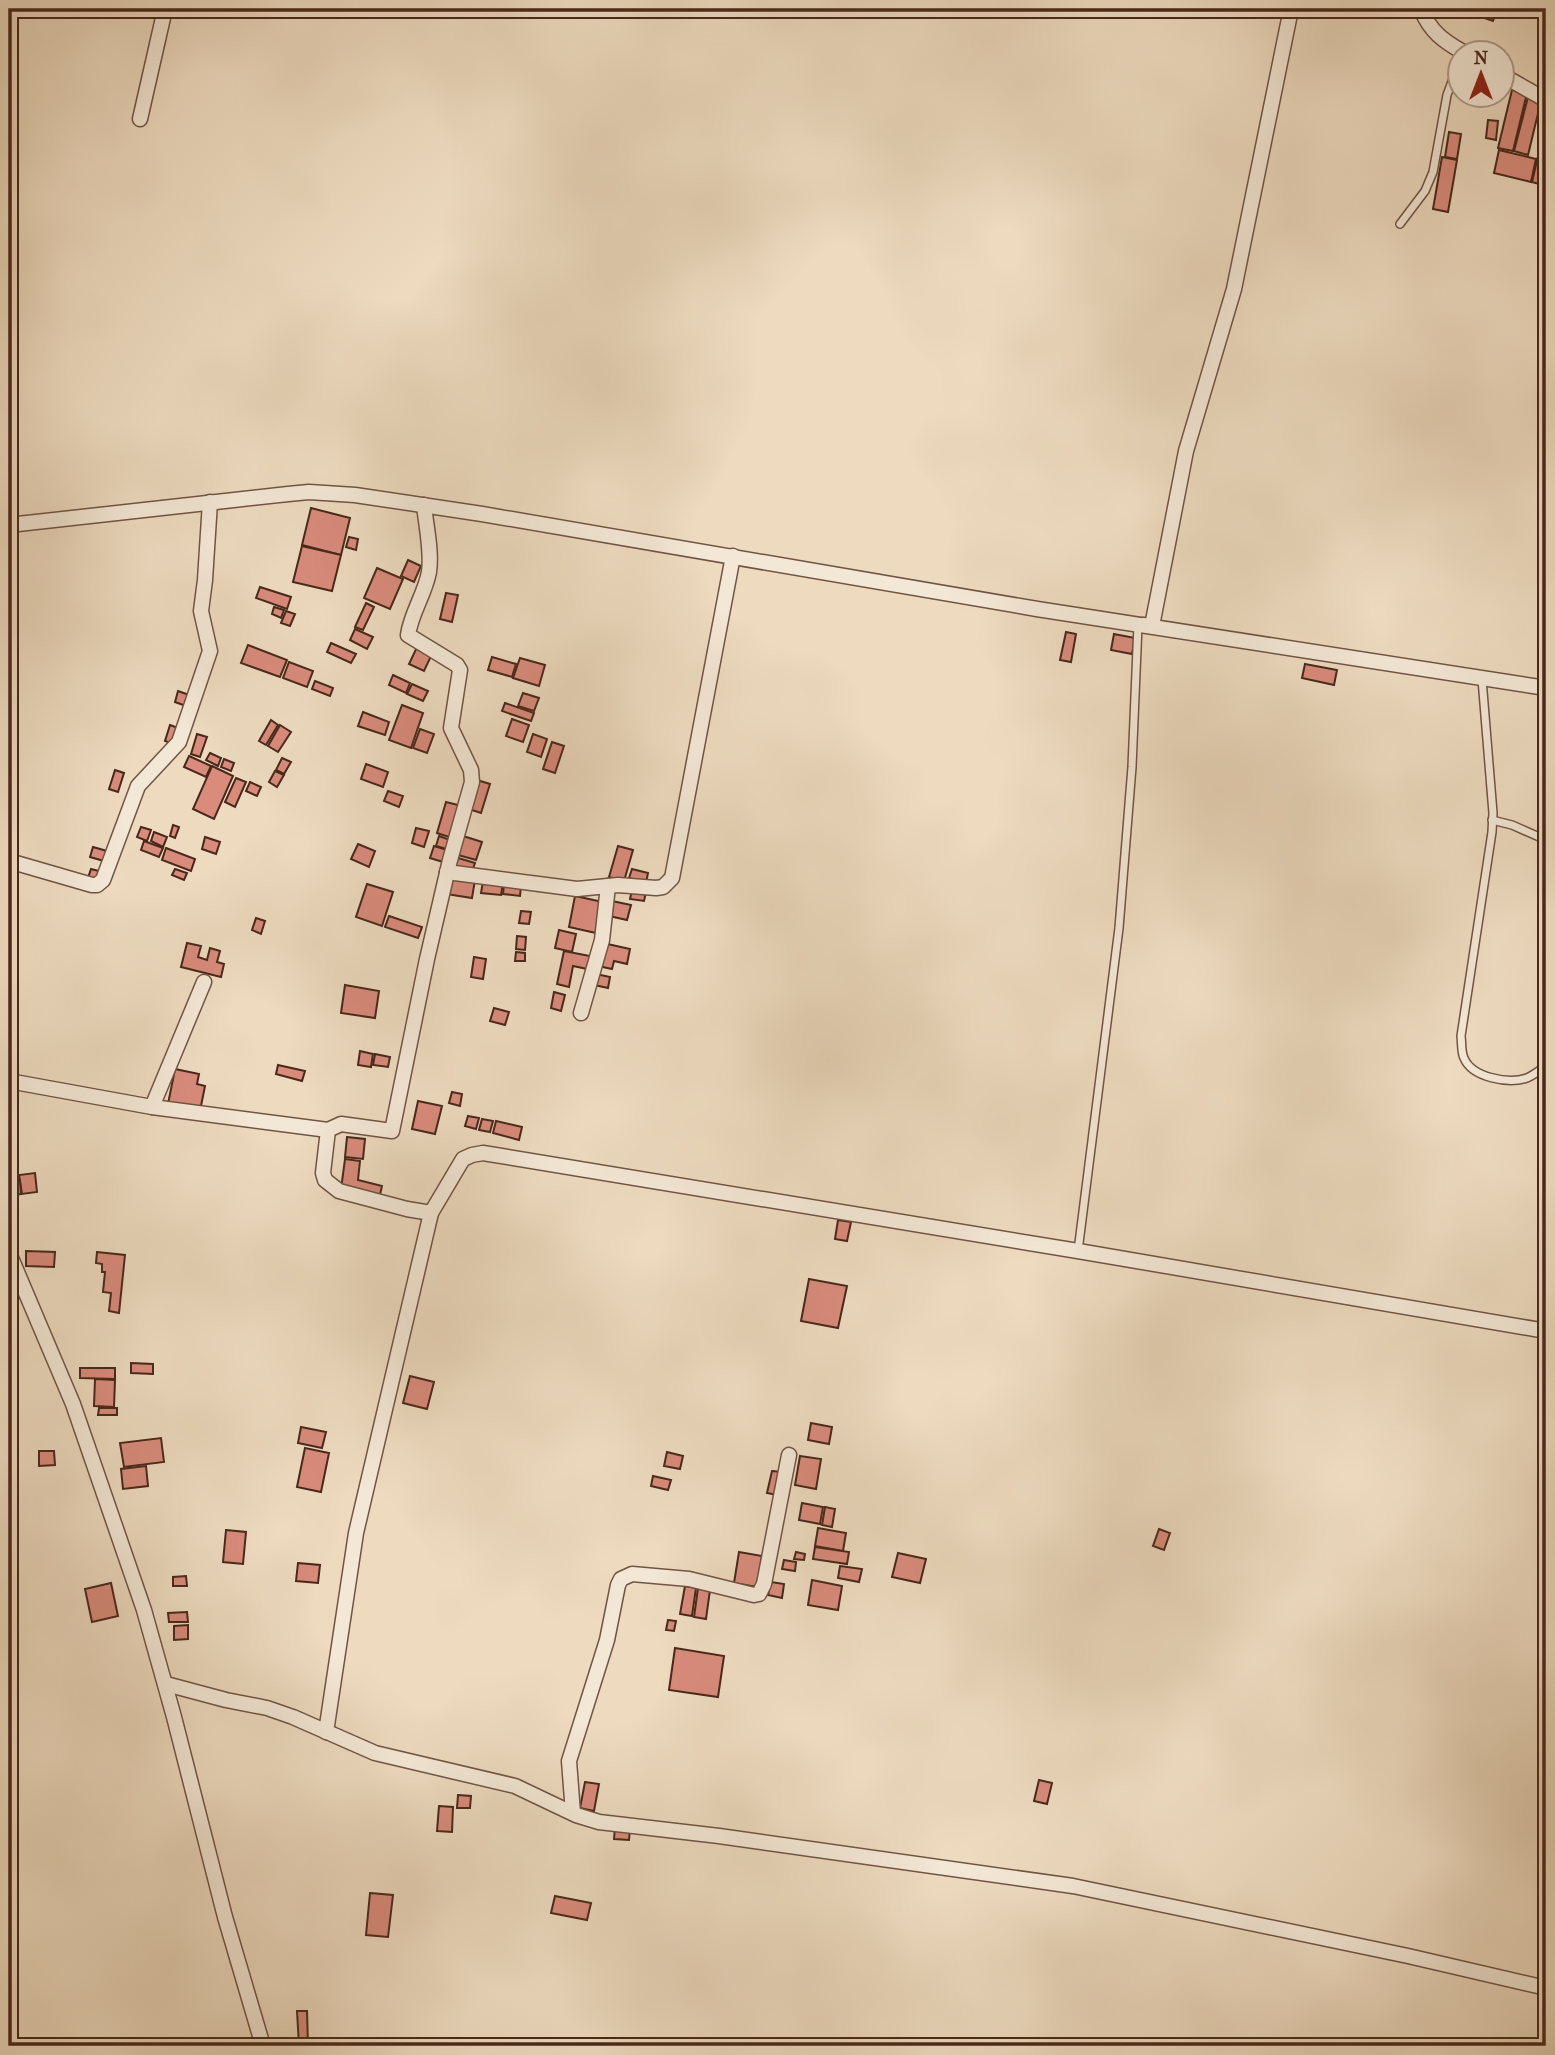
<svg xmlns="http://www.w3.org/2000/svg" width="1555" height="2055" font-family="'IM FELL French Canon',serif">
<rect width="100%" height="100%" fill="#eddabf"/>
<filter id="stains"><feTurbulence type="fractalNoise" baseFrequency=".00286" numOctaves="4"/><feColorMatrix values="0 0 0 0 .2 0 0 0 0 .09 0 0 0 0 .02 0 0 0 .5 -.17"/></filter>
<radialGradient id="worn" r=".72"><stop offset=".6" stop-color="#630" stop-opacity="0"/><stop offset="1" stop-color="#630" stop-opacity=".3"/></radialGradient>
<!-- building -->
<g fill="#d98b7c" stroke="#48281a" stroke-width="2">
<path d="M1459,9H1497L1493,21Z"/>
<path d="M1512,90L1527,93L1513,151L1498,148Z"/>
<path d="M1528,97L1541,101L1528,155L1514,151Z"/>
<path d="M1488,120L1498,121L1496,140L1486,138Z"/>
<path d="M1449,132L1461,134L1457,159L1445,157Z"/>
<path d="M1499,150L1536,159L1531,182L1494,173Z"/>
<path d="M1539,152L1546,154V186L1532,182Z"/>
<path d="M1442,157L1457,160L1448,212L1433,209Z"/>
<path d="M311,508L350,518L341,555L302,545Z"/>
<path d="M349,537L358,539L356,550L346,547Z"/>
<path d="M302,546L341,555L332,591L293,582Z"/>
<path d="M408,560L421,566L414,582L401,576Z"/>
<path d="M377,568L403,579L390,609L364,598Z"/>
<path d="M260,587L291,597L287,609L256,598Z"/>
<path d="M446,593L458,595L452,622L440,619Z"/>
<path d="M366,603L374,607L363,630L355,627Z"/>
<path d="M274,607L284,610L281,618L272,614Z"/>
<path d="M286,611L295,614L290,626L281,623Z"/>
<path d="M355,629L373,637L367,649L350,640Z"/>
<path d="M1066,632L1076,634L1071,662L1060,660Z"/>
<path d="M1114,634L1135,638L1132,654L1111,650Z"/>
<path d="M331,643L356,654L351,663L327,652Z"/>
<path d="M248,645L287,660L280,677L241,663Z"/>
<path d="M417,647L432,654L424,671L409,664Z"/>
<path d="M492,657L516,664L512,677L488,670Z"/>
<path d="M520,658L545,665L539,686L513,678Z"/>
<path d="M289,662L313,671L307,687L283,678Z"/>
<path d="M1305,664L1337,670L1334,685L1302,678Z"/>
<path d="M393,675L410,683L406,693L389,685Z"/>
<path d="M315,681L333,688L330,696L312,689Z"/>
<path d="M412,684L428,691L423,701L407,694Z"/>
<path d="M178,691L189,695L186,706L175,702Z"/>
<path d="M523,693L539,698L534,711L518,706Z"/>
<path d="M505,703L534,713L531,721L502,711Z"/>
<path d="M402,705L423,713L411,748L389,740Z"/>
<path d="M363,712L389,722L385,735L358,726Z"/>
<path d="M512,719L529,725L523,742L506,736Z"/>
<path d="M271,720L278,725L266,745L259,741Z"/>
<path d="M170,725L181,729L176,745L165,741Z"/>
<path d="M280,725L291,732L278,752L268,746Z"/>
<path d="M420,729L434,734L427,753L413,748Z"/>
<path d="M197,734L207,737L200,757L191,754Z"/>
<path d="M533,734L547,739L541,757L527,752Z"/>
<path d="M552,742L564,746L555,773L543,769Z"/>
<path d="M210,753L221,758L218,766L206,760Z"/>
<path d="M189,756L211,766L206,777L184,767Z"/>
<path d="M282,758L291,762L284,774L276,770Z"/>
<path d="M224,759L234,763L231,771L221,767Z"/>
<path d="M366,764L388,772L383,787L361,779Z"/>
<path d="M212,766L233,776L214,819L193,809Z"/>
<path d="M115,770L124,773L118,792L109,789Z"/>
<path d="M275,771L284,775L277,787L269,782Z"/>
<path d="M236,778L246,782L235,807L225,802Z"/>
<path d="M477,780L490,784L481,813L469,809Z"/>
<path d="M250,782L261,787L257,796L246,791Z"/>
<path d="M388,791L403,796L399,807L384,801Z"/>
<path d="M446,802L462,806L452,838L437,833Z"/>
<path d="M173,825L179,827L175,838L170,836Z"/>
<path d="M141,827L151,830L147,841L137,837Z"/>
<path d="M416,828L429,831L424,847L412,843Z"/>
<path d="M154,832L167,837L163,847L151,841Z"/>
<path d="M439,836L453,841L450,850L436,846Z"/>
<path d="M463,836L482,842L476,860L458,855Z"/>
<path d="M205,837L220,842L216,854L202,849Z"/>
<path d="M144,841L163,848L159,857L141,850Z"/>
<path d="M358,844L375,851L369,867L351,859Z"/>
<path d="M434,846L447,850L443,862L430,858Z"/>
<path d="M618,846L633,850L624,881L609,877Z"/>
<path d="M93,847L107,851L104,861L90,857Z"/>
<path d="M166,848L195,859L191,871L162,860Z"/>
<path d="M458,858L475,863L471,874L454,869Z"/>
<path d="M91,869L99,871L96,881L88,878Z"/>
<path d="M175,869L187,873L184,880L172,875Z"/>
<path d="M632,869L648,873L646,883L629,878Z"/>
<path d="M449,875L475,880L472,898L446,894Z"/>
<path d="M483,881L503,883L501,895L481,893Z"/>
<path d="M367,884L393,892L382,926L356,917Z"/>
<path d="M504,884L521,886L520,896L503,894Z"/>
<path d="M632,890L646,892L644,901L630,899Z"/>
<path d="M575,896L603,902L596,933L569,927Z"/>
<path d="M612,901L631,905L627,920L609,916Z"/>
<path d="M521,911L531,912L529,924L519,923Z"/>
<path d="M389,916L422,927L418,938L385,927Z"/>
<path d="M256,918L265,921L261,934L252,930Z"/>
<path d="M559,930L576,934L572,952L555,948Z"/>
<path d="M517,936L526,937L525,950L516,949Z"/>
<path d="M187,943L201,946L198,957L207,960L210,948L220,951L217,962L224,964L221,977L181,967Z"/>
<path d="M603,943L630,949L627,964L614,961L612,969L598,966Z"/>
<path d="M564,951L595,957L592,970L573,966L569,987L557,984Z"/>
<path d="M516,952L525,953V961H515Z"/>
<path d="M474,957L486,959L483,979L471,977Z"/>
<path d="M596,974L610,977L608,988L594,985Z"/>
<path d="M345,985L379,991L375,1018L341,1013Z"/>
<path d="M554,992L565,995L561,1011L551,1008Z"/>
<path d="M494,1008L509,1012L505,1025L490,1021Z"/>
<path d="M360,1051L373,1054L371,1067L358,1065Z"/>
<path d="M375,1054L390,1057L388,1067L373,1065Z"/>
<path d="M278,1065L305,1071L302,1081L276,1074Z"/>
<path d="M175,1069L199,1074L197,1084L205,1086L200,1111L168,1104Z"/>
<path d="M452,1092L462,1094L460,1106L449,1103Z"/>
<path d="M418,1101L442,1106L435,1134L412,1129Z"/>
<path d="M468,1116L479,1118L476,1129L465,1126Z"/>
<path d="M482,1119L493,1121L490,1132L479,1130Z"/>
<path d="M496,1121L522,1127L519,1140L493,1133Z"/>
<path d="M347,1137L365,1139L363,1159L345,1157Z"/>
<path d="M345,1159L360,1161L358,1180L382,1186L379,1199L341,1189Z"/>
<path d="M35,1173L37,1192L22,1194L19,1175Z"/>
<path d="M20,1180L21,1194L11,1195L10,1181Z"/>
<path d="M838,1220L851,1222L847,1241L835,1239Z"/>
<path d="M26,1251L55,1252L54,1267L26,1266Z"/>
<path d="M97,1252L125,1255L119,1313L109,1311L111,1293L103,1292L105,1272H102V1264L96,1263Z"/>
<path d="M809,1279L847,1286L838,1328L801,1321Z"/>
<path d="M131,1363L153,1364V1374L131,1373Z"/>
<path d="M80,1368H115V1379L80,1378Z"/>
<path d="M410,1376L434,1382L427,1409L403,1403Z"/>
<path d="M95,1379L115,1380L114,1407L94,1406Z"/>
<path d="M99,1408H117V1415H98Z"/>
<path d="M811,1423L832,1427L829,1444L808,1440Z"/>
<path d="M301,1427L326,1432L322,1448L298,1443Z"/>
<path d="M161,1438L164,1462L124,1467L120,1443Z"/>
<path d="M305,1448L329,1453L321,1492L297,1487Z"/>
<path d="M39,1451H54L55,1465L39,1466Z"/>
<path d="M667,1452L683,1456L680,1469L664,1466Z"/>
<path d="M800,1456L821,1459L816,1489L795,1485Z"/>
<path d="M146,1466L148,1486L123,1489L121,1469Z"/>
<path d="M772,1471L781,1472L777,1495L767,1493Z"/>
<path d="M653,1476L671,1480L668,1490L651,1486Z"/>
<path d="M802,1503L823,1507L820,1524L799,1520Z"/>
<path d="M825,1507L835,1509L832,1527L822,1525Z"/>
<path d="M818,1528L846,1533L843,1551L815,1546Z"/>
<path d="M1159,1529L1170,1533L1164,1550L1153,1546Z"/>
<path d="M226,1530L246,1532L243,1564L223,1562Z"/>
<path d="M815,1547L849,1552L847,1564L813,1559Z"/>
<path d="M739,1552L762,1556L757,1587L734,1583Z"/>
<path d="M796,1552L805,1554L804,1560L794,1559Z"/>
<path d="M898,1553L926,1559L920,1583L892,1577Z"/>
<path d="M784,1560L796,1562L795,1571L782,1569Z"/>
<path d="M298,1563L320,1565L318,1583L296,1581Z"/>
<path d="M840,1566L862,1569L859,1582L838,1578Z"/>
<path d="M186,1576L187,1586H173V1577Z"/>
<path d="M812,1580L842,1586L838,1610L808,1605Z"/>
<path d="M771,1582L784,1584L782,1598L768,1595Z"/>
<path d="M111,1583L118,1616L92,1622L85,1589Z"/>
<path d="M685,1586L696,1588L692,1616L680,1614Z"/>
<path d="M698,1588L710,1590L706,1619L694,1617Z"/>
<path d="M187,1612L188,1622H169L168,1613Z"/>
<path d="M668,1620L676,1621L674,1631L666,1630Z"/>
<path d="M188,1625V1639L174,1640V1626Z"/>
<path d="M675,1648L724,1656L718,1697L669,1690Z"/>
<path d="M1039,1780L1052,1783L1047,1804L1034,1801Z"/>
<path d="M585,1782L599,1784L594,1811L580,1808Z"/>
<path d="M458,1795L471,1796L470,1808H457Z"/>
<path d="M439,1806L453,1807L452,1832L437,1831Z"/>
<path d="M615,1827L630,1829L629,1840L614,1839Z"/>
<path d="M370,1893L393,1895L388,1937L366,1935Z"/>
<path d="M555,1896L591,1903L587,1920L551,1913Z"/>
<path d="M297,2011H307L308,2046H299Z"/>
</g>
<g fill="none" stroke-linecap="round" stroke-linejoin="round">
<defs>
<g id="service">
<path d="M1400,224L1425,191L1433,172L1447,95L1460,60"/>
<path d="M1482,679L1493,813L1492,832L1461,1036C1462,1043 1461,1052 1464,1058C1472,1078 1509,1084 1527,1078C1534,1075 1540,1070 1546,1066"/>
<path d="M1492,820L1512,825L1546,840"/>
<path d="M1078,1251L1119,928L1132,767L1138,625"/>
</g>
<g id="minor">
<path d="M1421,9C1430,31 1443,41 1463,52"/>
<path d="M1502,75L1546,100"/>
<path d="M140,119L165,9"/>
<path d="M9,525L288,494L309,492L355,495L482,514L1037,609L1546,688"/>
<path d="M1143,625L1152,626L1186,451L1234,289L1291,9"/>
<path d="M9,861L92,885H97L103,880L138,786L179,742L210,651L201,611L205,580L210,502"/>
<path d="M447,872L577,889L618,885L656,888L663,887L672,878L733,556"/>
<path d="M581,1013L602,940L608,886"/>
<path d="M9,1081L152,1107L328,1130L323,1173L325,1180L339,1191L407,1209L431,1213"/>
<path d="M152,1107L204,982"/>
<path d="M328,1130L341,1124L392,1131L427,959L450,860L472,782L471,770L451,728L460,670L457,665L408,635C411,613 425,594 429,572C432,551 426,526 424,505"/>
<path d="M9,1253L73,1404L144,1610L174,1717L225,1917L263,2046"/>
<path d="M166,1684L226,1700L267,1708L293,1717L375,1753L515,1786L576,1815L599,1822L719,1836L1073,1886L1408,1956L1546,1988"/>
<path d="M326,1732L356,1533L431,1213L463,1159L472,1155L483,1153L1078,1251L1546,1331"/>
<path d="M573,1813L569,1761L607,1640L618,1585L621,1579L632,1574L689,1579L754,1595L759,1594L764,1584L789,1455"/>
</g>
</defs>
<!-- service casing -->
<use href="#service" stroke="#715443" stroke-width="10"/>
<!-- minor casing -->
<use href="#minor" stroke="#715443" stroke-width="17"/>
<!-- service -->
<use href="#service" stroke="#f3e7d5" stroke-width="7"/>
<!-- minor -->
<use href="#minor" stroke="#f3e7d5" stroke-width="14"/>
</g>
<!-- margin -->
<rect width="1555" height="2055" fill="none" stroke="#eddabf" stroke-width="35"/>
<rect x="10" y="10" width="1534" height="2034" fill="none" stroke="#48281a" stroke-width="3.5"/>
<rect x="18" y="18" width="1520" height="2020" fill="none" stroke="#48281a" stroke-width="2"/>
<!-- north arrow -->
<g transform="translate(1481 74)"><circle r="33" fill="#f3e7d5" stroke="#af9b8a" stroke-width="2"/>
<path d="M0-5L12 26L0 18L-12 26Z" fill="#8f2418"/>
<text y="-10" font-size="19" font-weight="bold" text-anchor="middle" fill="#48281a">N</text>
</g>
<rect width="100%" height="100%" filter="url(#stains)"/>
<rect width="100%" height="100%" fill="url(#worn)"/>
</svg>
